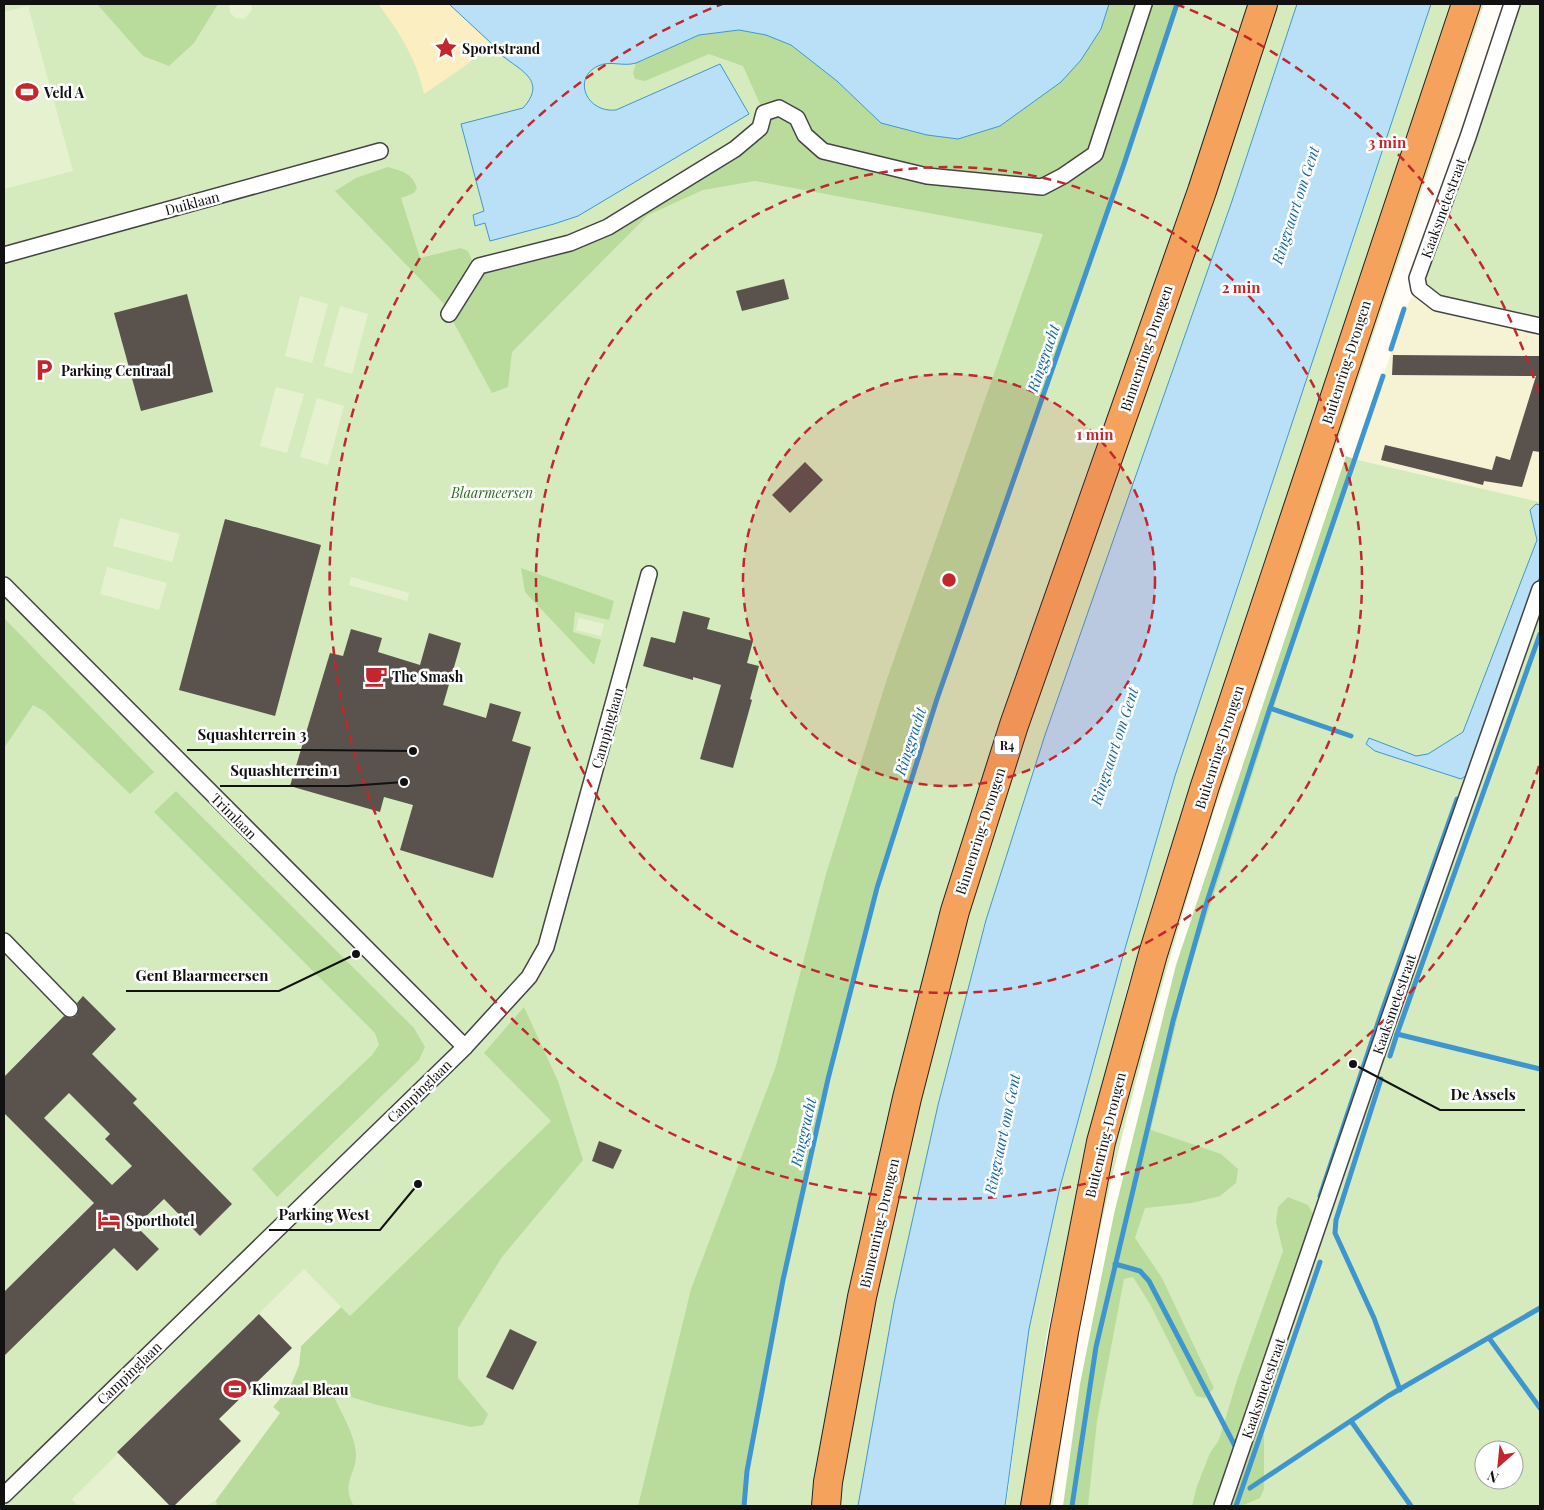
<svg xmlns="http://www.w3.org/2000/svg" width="1544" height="1510" font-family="'Playfair Display',serif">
<rect width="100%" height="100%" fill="#fffdf5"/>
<!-- farmland -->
<path fill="#f6f3d4" d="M1419,289L1540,326V502L1354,459L1409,301Z"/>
<!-- green -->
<g fill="#d5ebbd" fill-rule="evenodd">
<path d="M4,4H1297L1232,201L1045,735L986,920L938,1105L894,1303L858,1506H4Z"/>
<path d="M1431,4H1453L1201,752L1155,896L1128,986L1090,1137L1047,1334L1021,1506H1006L1029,1329L1060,1187L1122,959L1175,776Z"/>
<path d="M1478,4H1484L1208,829C1141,1051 1079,1276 1053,1506H1047L1101,1192L1170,931Z"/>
<path d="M1516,4H1540V326L1484,313L1419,289Z"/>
<path d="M1354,459L1540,502V1506H1076L1100,1344L1188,975ZM1484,1450H1514V1480H1484Z"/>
</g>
<!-- forest -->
<g fill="#b9dc9c">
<path d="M97,4H218L194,43L169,66L143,56Z"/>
<path d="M1109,4H1177L1124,164L937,699L877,888L828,1079L783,1280L747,1471L744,1506H638L691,1289L776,1066L826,874L886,682L1043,234L755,181L703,190L648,215L512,352L508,387L492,393L449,314L479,266L570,243L735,149L764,113L743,66L709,54L645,81L635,79L633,73L636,63L699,35L739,30L766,35L791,45L837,81L881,123L927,135L958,139L1000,126L1061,82L1081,60L1101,29Z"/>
<path d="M388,167C402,171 412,173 417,188L414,193L401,198L420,258L461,248L468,251L473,263L448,308L335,191L356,178Z"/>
<path d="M1346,456L1354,459L1188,975L1151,1130L1221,1154L1238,1169L1236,1183L1220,1196L1192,1203L1145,1208L1135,1238L1162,1278L1214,1388L1205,1398L1196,1396L1150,1304L1133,1277L1124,1279L1097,1421L1088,1506H1063L1080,1384L1114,1214L1176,965Z"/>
<path d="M521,568L614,601L609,620L575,612L573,632L601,640L594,665L525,592Z"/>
<path d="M4,618L154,772L130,794L44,711L33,705L4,748Z"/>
<path d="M176,791L414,1028L425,1047L419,1060L277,1197L252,1169L372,1055L379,1045L375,1033L154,812Z"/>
<path d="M524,1007L558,1081L583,1160L502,1257L458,1328V1378L488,1414L483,1425L471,1427L377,1405L332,1391C339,1411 354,1431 356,1453C357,1474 340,1483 354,1506H217L216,1500L279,1414L273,1407L290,1387L299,1365L301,1346L341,1307L350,1316L551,1121L484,1053Z"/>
<path d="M1288,1197L1308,1205L1316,1220L1247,1421L1264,1435V1489L1260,1498L1241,1506H1192L1197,1486L1210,1453L1219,1440L1237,1380L1283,1251L1276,1222L1278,1207Z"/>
</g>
<!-- sand -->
<path fill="#fbeec1" d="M378,4H449L492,44L465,66L424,94C417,60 399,31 378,4Z"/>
<!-- pitch -->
<g fill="#e6f2cf">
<path d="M229,4H251L252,10L244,19L236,18L230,13Z"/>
<path d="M28,6L73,171L4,189V12Z"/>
<path d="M300,296L328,304L312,363L285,356Z"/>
<path d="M340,306L368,314L352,374L324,366Z"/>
<path d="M276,387L304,394L287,453L260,446Z"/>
<path d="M317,398L344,406L328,465L300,457Z"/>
<path d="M120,518L180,534L172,562L113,546Z"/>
<path d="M107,567L167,583L159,610L100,594Z"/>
<path d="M351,577L409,593L407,601L349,585Z"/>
<path d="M579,618L604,624L601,636L576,630Z"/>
<path d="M304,1269L341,1307L301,1346L299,1365L290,1387L273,1407L280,1413L216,1500L206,1506H78L72,1499Z"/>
</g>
<!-- water -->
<g fill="#b9e0f7" stroke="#3f96cf">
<path d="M449,4H1109L1101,29L1081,60L1061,82L1000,126L958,139L927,135L881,123L837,81L791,45L766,35L739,30L699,35L636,63C623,67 610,60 598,66C572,78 586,113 616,110L720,64L749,114L578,216L554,224L490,241L485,223L475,226L473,215L484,211L461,124L523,108C554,74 503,66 492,44Z"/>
<path d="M1297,4H1431L1175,776L1122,959L1060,1187L1029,1329L1005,1506H858L894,1303L938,1105L986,920L1045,735L1232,201Z"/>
<path d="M1536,504L1540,505V576L1467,775L1461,779L1375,751L1366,744L1369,738L1416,756L1428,754L1463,732L1537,540L1530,510Z"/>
</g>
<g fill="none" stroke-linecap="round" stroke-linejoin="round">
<!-- stream -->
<g stroke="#3f96cf" stroke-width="5">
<path d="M1391,349L1404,309"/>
<path d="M1540,634L1397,1034L1540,1069"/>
<path d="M1270,708L1351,736"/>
<path d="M1390,1056L1397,1034"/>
<path d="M1381,1079L1336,1220L1335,1233L1374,1318L1400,1390"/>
<path d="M1320,1196L1381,1014L1457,799"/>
<path d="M1115,1264L1140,1271L1149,1281L1235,1446L1237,1441"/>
<path d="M1489,1338L1540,1408"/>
<path d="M1351,1421L1411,1506"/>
<path d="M1250,1488L1388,1396L1540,1308"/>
<path d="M744,1506L747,1471L783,1280L828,1079L877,888L937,699L1124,164L1177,4"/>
<path d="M1072,1506L1096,1347L1173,1021L1205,908L1268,714L1383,376"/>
<path d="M1236,1506L1320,1262"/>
</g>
</g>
<!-- building -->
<g fill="#5a524d" fill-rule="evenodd">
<path d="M784,279L789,299L742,311L736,291Z"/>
<path d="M187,294L213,392L141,411L114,313Z"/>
<path d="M1393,355L1540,356V452L1533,451L1522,487L1484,481L1483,485L1381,460L1385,445L1492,470L1496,456L1510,460L1536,376L1392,375Z"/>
<path d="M805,462L823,480L790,513L772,495Z"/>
<path d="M225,519L321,545L275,716L179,690Z"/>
<path d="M683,611L710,618L707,629L753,641L747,663L759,666L750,699L752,700L733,768L700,759L721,685L693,677V680L643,666L651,637L675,643Z"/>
<path d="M351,629L382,638L378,652L420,665L429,633L461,643L443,705L486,718L490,703L521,712L512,741L531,747L493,878L400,850L413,805L384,797L380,812L290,786L330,653L343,656Z"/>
<path d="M83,996L116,1029L92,1054L137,1099L133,1103L232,1204L200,1236L164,1199L136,1226L159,1249L137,1271L114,1248L4,1356V1292L94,1203L4,1113V1077L64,1016L72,1018L77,1015L79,1007L77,1003ZM69,1093L110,1134L105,1139L132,1166L112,1185L44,1118Z"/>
<path d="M599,1141L622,1150L613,1169L592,1161Z"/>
<path d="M259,1314L292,1348L219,1419L241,1441L174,1506H170L117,1452Z"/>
<path d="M510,1329L537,1342L513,1390L486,1377Z"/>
</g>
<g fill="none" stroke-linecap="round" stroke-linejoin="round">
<defs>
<g id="street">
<path d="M1512,4L1468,137L1417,278L1419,289L1437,303L1540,326"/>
<path d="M4,255L380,151"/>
<path d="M449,314L479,266L570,243L608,227L735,149L760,128L764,113L779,108L797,118L805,135L823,151L927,176L1042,187L1063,176L1095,154L1144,4"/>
<path d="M4,585L465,1047"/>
<path d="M4,941L70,1009"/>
<path d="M4,1495L465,1047L529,977L546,947L649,574"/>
<path d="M1222,1506L1385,1030L1540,589"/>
</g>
<g id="highway">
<path d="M826,1506L828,1482L862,1297L907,1098L955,911L1014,725L1202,191L1263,4"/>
<path d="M1035,1506L1064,1332L1101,1142L1153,954L1205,786L1466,4"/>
</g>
</defs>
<!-- street casing -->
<use href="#street" stroke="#444" stroke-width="18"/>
<!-- highway casing -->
<use href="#highway" stroke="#222" stroke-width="30"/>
<!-- street -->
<use href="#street" stroke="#fff" stroke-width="15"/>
<!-- highway -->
<use href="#highway" stroke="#f5a25d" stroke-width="28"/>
</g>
<!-- distance rings -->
<circle cx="949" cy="580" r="206" fill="#c4262e" fill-opacity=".12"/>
<g fill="none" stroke="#c4262e" stroke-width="2.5" stroke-dasharray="9 6">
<circle cx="949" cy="580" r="206"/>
<circle cx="949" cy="580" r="413"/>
<path d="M1539 766A619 619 0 1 1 722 4M1176 4A619 619 0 0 1 1539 394"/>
</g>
<!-- icons -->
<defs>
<symbol id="sight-bare" viewBox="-9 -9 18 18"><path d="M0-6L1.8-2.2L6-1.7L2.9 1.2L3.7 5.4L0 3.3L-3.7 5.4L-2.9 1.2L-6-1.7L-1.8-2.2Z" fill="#c4262e" stroke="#fff" stroke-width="2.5" paint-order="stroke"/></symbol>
<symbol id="stadium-bare" viewBox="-9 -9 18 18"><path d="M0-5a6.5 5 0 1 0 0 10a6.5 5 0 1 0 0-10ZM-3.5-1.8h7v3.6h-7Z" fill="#c4262e" stroke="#fff" stroke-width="2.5" paint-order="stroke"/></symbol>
<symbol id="parking-bare" viewBox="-9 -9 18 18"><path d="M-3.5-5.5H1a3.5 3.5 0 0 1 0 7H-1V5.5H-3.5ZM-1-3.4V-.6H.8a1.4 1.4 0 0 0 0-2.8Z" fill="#c4262e" stroke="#fff" stroke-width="2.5" paint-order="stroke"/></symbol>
<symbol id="cafe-bare" viewBox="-9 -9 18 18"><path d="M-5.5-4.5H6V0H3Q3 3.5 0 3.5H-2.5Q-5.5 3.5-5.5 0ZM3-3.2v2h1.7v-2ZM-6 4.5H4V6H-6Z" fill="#c4262e" stroke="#fff" stroke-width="2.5" paint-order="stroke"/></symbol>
<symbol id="hotel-bare" viewBox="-9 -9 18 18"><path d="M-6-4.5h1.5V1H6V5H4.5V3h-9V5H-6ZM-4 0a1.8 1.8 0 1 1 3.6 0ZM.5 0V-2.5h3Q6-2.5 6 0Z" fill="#c4262e" stroke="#fff" stroke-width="2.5" paint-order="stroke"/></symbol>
</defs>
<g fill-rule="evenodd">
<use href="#sight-bare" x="430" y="32" width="32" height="32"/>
<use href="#stadium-bare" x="11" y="76" width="32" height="32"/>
<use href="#parking-bare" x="28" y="354" width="32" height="32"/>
<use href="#cafe-bare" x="360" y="660" width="32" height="32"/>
<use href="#hotel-bare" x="93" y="1204" width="32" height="32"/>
<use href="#stadium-bare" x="219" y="1373" width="32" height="32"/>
</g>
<g text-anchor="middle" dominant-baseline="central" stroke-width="5" stroke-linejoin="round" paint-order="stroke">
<!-- shield labels -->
<rect fill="#fff" stroke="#585858" stroke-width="1" x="994.5" y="735.5" width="25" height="19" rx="4"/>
<g font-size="12" font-weight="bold" fill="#111">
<text x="1007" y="745">R4</text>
</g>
<!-- poi labels -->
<g font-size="14" font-weight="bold" fill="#111" stroke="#fff" text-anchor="start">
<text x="462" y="48">Sportstrand</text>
<text x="44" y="92">Veld A</text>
<text x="61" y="370">Parking Centraal</text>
<text x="392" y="676">The Smash</text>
<text x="126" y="1220">Sporthotel</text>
<text x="252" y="1389">Klimzaal Bleau</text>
</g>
<!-- street labels -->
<g font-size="14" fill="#111" stroke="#fff">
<text transform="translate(192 203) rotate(-15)">Duiklaan</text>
<text transform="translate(1443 208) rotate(-70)">Kaaksmetestraat</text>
<text transform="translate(1146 348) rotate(-71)">Binnenring-Drongen</text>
<text transform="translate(1346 362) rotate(-72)">Buitenring-Drongen</text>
<text transform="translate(607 728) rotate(-74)">Campinglaan</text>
<text transform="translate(1219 747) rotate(-72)">Buitenring-Drongen</text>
<text transform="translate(234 816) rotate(45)">Trimlaan</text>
<text transform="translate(980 831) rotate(-72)">Binnenring-Drongen</text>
<text transform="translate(1394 1004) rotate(-71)">Kaaksmetestraat</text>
<text transform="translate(419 1091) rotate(-44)">Campinglaan</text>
<text transform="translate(1105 1135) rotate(-76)">Buitenring-Drongen</text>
<text transform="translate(879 1223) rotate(-77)">Binnenring-Drongen</text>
<text transform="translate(129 1373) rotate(-44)">Campinglaan</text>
<text transform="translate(1263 1388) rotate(-71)">Kaaksmetestraat</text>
</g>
<!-- park labels -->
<g font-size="14" font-style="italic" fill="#2f6b1f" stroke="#fff">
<text x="492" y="492">Blaarmeersen</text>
</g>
<!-- water labels -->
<g font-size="15" font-style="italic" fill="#1768a6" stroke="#fff">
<text transform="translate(1295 205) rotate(-72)">Ringvaart om Gent</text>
<text transform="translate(1043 358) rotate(-71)">Ringgracht</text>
<text transform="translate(910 741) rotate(-72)">Ringgracht</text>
<text transform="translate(1114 746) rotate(-72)">Ringvaart om Gent</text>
<text transform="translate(803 1132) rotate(-77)">Ringgracht</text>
<text transform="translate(1002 1134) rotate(-78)">Ringvaart om Gent</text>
</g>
</g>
<circle cx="949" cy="580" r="8" fill="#c4262e" stroke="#fff" stroke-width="2.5"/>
<g font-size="15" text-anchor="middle" font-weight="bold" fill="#c4262e" stroke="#fff" stroke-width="5" stroke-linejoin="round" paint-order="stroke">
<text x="1387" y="148">3 min</text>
<text x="1241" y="293">2 min</text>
<text x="1095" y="440">1 min</text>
</g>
<!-- callouts -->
<path fill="none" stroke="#111" stroke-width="2" d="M413 751L316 750H187M404 782L348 786H220M356 954L279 991H126M1353 1064L1440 1110H1525M418 1184L380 1230H269"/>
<g fill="#111" stroke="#fff" stroke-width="2">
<circle cx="413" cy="751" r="5"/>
<circle cx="404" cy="782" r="5"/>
<circle cx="356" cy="954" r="5"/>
<circle cx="1353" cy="1064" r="5"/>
<circle cx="418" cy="1184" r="5"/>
</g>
<g font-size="15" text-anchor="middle" font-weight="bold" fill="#111" stroke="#fff" stroke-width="5" stroke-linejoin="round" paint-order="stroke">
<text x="252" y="740">Squashterrein 3</text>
<text x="284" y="776">Squashterrein 1</text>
<text x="202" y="981">Gent Blaarmeersen</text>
<text x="1483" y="1100">De Assels</text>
<text x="324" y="1220">Parking West</text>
</g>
<!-- border -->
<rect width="1544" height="1510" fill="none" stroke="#111111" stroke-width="10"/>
<!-- north arrow -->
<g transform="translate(1499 1465) rotate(207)"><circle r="24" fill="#ffffff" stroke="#a0a0a0"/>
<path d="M0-4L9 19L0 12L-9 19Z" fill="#c4262e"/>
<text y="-8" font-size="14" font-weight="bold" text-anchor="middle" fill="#111111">N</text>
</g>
</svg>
